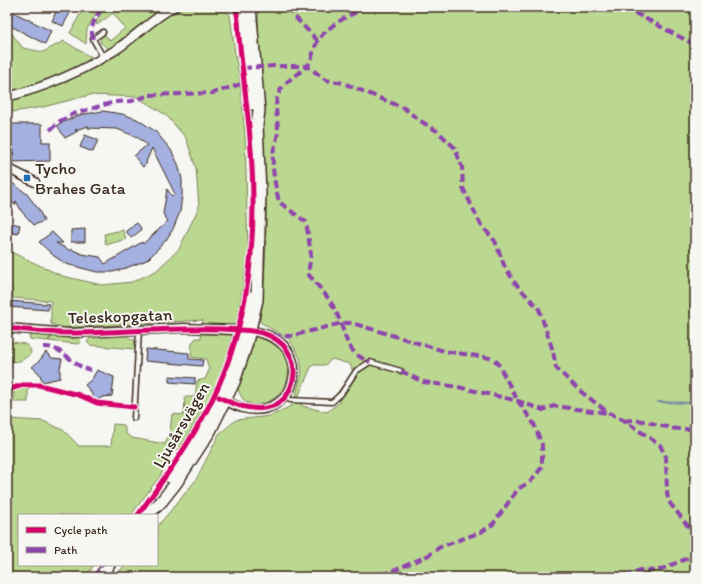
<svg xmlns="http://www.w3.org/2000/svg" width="702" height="584" font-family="Itim,sans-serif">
<rect width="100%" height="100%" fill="#f6f6f2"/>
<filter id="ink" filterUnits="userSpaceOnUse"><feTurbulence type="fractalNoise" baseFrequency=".025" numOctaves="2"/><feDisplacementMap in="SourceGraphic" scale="8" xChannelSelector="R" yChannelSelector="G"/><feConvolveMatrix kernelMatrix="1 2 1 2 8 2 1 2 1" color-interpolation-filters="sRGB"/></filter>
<g filter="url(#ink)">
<!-- green -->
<g fill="#bbd890" stroke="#7b8157" fill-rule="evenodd">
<path d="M84,7H100L87,29L86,44L70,33Z"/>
<path d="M106,7H224L230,15L235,54L240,81L245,135L248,254L237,322L233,339L213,392L183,443L172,454L160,476L131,515H19V565H94L86,577H7V419L43,421L63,430L79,446H111L113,424L124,425L126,434L132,438L165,444L170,432L172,414L184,415L185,397H195L197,381L205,379L209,370L206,359L191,357L192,343L196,338H201L203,320L64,328L51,324V301L13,298L12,288L7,283V250L62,276L102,285L132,282L156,271L179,249L199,207L196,168L186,138L166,115L137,97L90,95L43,107L7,113V31L12,34L23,48L43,52L64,41L87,55L103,61L116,56L100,42L101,38L105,35L110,41L125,28L113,13L97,25L96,21Z"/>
<path d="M258,7H695V577H114L125,565H157V527L196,480L219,434L236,420L270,416L293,405L302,372L300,358L290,340L260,322C274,217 259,112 258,7ZM332,359L350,364L353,372L335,396L340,402L327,412L302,406L298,397L312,365H325Z"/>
<path d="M123,230L126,239L106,245L104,234Z"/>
<path d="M32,335L52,336L47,341L30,339L29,336Z"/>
<path d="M53,336L78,337L81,341L78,344L48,341Z"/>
<path d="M127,336L135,341L134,349L90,345L87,342L90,338Z"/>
<path d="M254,336C267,339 281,344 286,358C301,397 243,424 238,387Z"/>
<path d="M9,342C18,343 30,342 31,353C24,360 16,365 7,359V343Z"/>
<path d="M28,388V402H14V390Z"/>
</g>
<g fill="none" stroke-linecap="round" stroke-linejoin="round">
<!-- stream -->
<path stroke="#758ca1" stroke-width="2" d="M658,402L695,403"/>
</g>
<!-- building -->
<g fill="#a4b0e0" stroke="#3b2a1e">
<path d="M58,7H73L63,26L52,21Z"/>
<path d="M7,9L51,31L45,44L7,24Z"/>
<path d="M103,111L122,114L137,119L155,131L161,138L171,150L178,164L182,179V195L180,212L173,229L166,240L153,254L147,260L126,268L113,272H97L66,264L54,256L39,242L52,232L63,243H56L71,251V249L82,254L100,257L105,264L142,242L143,244L168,221L163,214L167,189L172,196L175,194L152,148L146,162L147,163L143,167L134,156L147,145L137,137L117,129L88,128L89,126L75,130L78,131L65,138L57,125L79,115Z"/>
<path d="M7,124H42V142H50V161L11,162V156L14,152L11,149V143H7Z"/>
<path d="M85,135L98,140L93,152L80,147Z"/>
<path d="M7,179L27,194L39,210L44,221L34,225L22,212L16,201L15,205L7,197Z"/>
<path d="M7,222L20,225L18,234L7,232Z"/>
<path d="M137,223L141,228L140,231L131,238L126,231Z"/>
<path d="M85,229V242H71V230Z"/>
<path d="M8,301L49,304L48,310L8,307Z"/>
<path d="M146,349L189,353V359L203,360L202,366L145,361Z"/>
<path d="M46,352L52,358L62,359L60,368V378L43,382L39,373L32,367L40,360Z"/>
<path d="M97,370L114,377L112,396L103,397L94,401L91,392L85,385L92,379Z"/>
<path d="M169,376L195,378V384L169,382Z"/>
</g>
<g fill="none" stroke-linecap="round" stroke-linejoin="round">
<defs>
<g id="service">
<path d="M103,32L93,39L103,57"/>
<path d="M7,153L11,152"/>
<path d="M286,396L290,400L332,402L341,394L356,371L370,362L401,371"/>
<path d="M134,418L139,330"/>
</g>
<g id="minor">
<path d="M7,97C46,87 83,71 117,49C136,36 153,18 174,7"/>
<path d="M7,168L35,182"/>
<path d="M7,328L70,333L184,328L234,330"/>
<path d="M220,398C227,401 235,406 243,408C297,422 318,345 257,332"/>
</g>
<g id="secondary">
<path d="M241,7L251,104"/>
<path d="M170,477C185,457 200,436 211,413C230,377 239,336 250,297"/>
<path d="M147,515L161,502L176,483L210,431L234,382L246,346L257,300L260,193L257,125L259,111L250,7"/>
<path d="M100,577L109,565"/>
</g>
</defs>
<!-- service casing -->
<use href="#service" stroke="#3b2a1e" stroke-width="7"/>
<!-- minor casing -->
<use href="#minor" stroke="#3b2a1e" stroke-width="11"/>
<!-- secondary casing -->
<use href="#secondary" stroke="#3b2a1e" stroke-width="14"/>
<!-- service -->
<use href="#service" stroke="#f6f6f2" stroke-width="4"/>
<!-- minor -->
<use href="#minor" stroke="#f6f6f2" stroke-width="8"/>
<!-- secondary -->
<use href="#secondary" stroke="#f6f6f2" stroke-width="11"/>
<!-- quiet -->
<g stroke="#8e44ad" stroke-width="4" stroke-dasharray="8 4" stroke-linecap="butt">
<path d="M289,7L294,16L318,41"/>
<path d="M367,7C350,15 322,27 315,47C312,53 313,61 307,66C298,75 284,81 279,93C273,105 278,117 278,130C278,138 274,146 273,154C272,170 275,185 279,202L306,222L311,254L308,274C317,285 328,296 334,308C348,333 341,350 370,362"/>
<path d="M624,7L695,45"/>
<path d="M93,39C89,26 96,18 102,7"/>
<path d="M243,68L274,66H307L326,80L343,83L404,108L419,120L437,131L455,148L462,167L463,188L481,225L495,241L504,265L515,283L539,309L553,351L556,368L580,391L609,413L625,421L660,445L666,457L667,493L669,502L695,535"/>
<path d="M50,130L60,121L73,114L114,102L132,101L150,95L213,93L244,83"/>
<path d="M273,336H291L342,323H352L444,351L490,358L497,362L518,401L534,424L542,445V467L531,481L518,489L493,524L481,532L440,547L429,555L398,569L373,577L354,575L349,577"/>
<path d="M43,347C63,345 73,368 91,370"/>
<path d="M401,371L423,382L458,387L518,401L543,410L554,406L607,413"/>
<path d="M625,421C647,416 668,434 695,428"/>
<path d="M94,577L102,565"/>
<path d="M624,577L640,570L657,571L695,555"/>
</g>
<defs>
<g id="cycleway">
<path d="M7,328C28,330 49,333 70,333C121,333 171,327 222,329C238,330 258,329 272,337C288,345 297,363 293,380C284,419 245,411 219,397"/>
<path d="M7,390L23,385H39L79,395L97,403L134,407"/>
<path d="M138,515C164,479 190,443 210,404C258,309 259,203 246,100C244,79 241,58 239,37C238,27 239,16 235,7"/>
</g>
</defs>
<!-- cycleway casing -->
<use href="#cycleway" stroke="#f6f6f2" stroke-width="8"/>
<!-- cycleway -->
<use href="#cycleway" stroke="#d6006c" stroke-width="5"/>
</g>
</g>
<!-- markers -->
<rect fill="#1f6fb2" stroke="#f6f6f2" stroke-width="1.5" x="23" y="174" width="8" height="8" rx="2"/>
<g text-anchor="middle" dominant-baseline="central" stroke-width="4" stroke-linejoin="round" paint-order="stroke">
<!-- poi labels -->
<g font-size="17" fill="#3b2a1e" stroke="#f6f6f2" text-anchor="start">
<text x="35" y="168">Tycho<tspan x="35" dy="20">Brahes Gata</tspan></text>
</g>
<!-- street labels -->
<g font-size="17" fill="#3b2a1e" stroke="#f6f6f2">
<text transform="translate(120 316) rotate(-2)">Teleskopgatan</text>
<text transform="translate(181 425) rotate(-60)">Ljusårsvägen</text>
</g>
</g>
<!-- margin -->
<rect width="702" height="584" fill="none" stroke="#f6f6f2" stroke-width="24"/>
<rect x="12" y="12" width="678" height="560" fill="none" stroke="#3b2a1e" stroke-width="1.5" filter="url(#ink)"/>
<!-- legend -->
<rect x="18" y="514" width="140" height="52" fill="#f6f6f2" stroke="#aba49d"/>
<rect x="26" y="527" width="20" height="6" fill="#d6006c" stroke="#aba49d"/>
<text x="54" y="534" font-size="12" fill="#3b2a1e">Cycle path</text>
<rect x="26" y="547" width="20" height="6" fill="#8e44ad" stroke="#aba49d"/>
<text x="54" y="554" font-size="12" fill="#3b2a1e">Path</text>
</svg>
